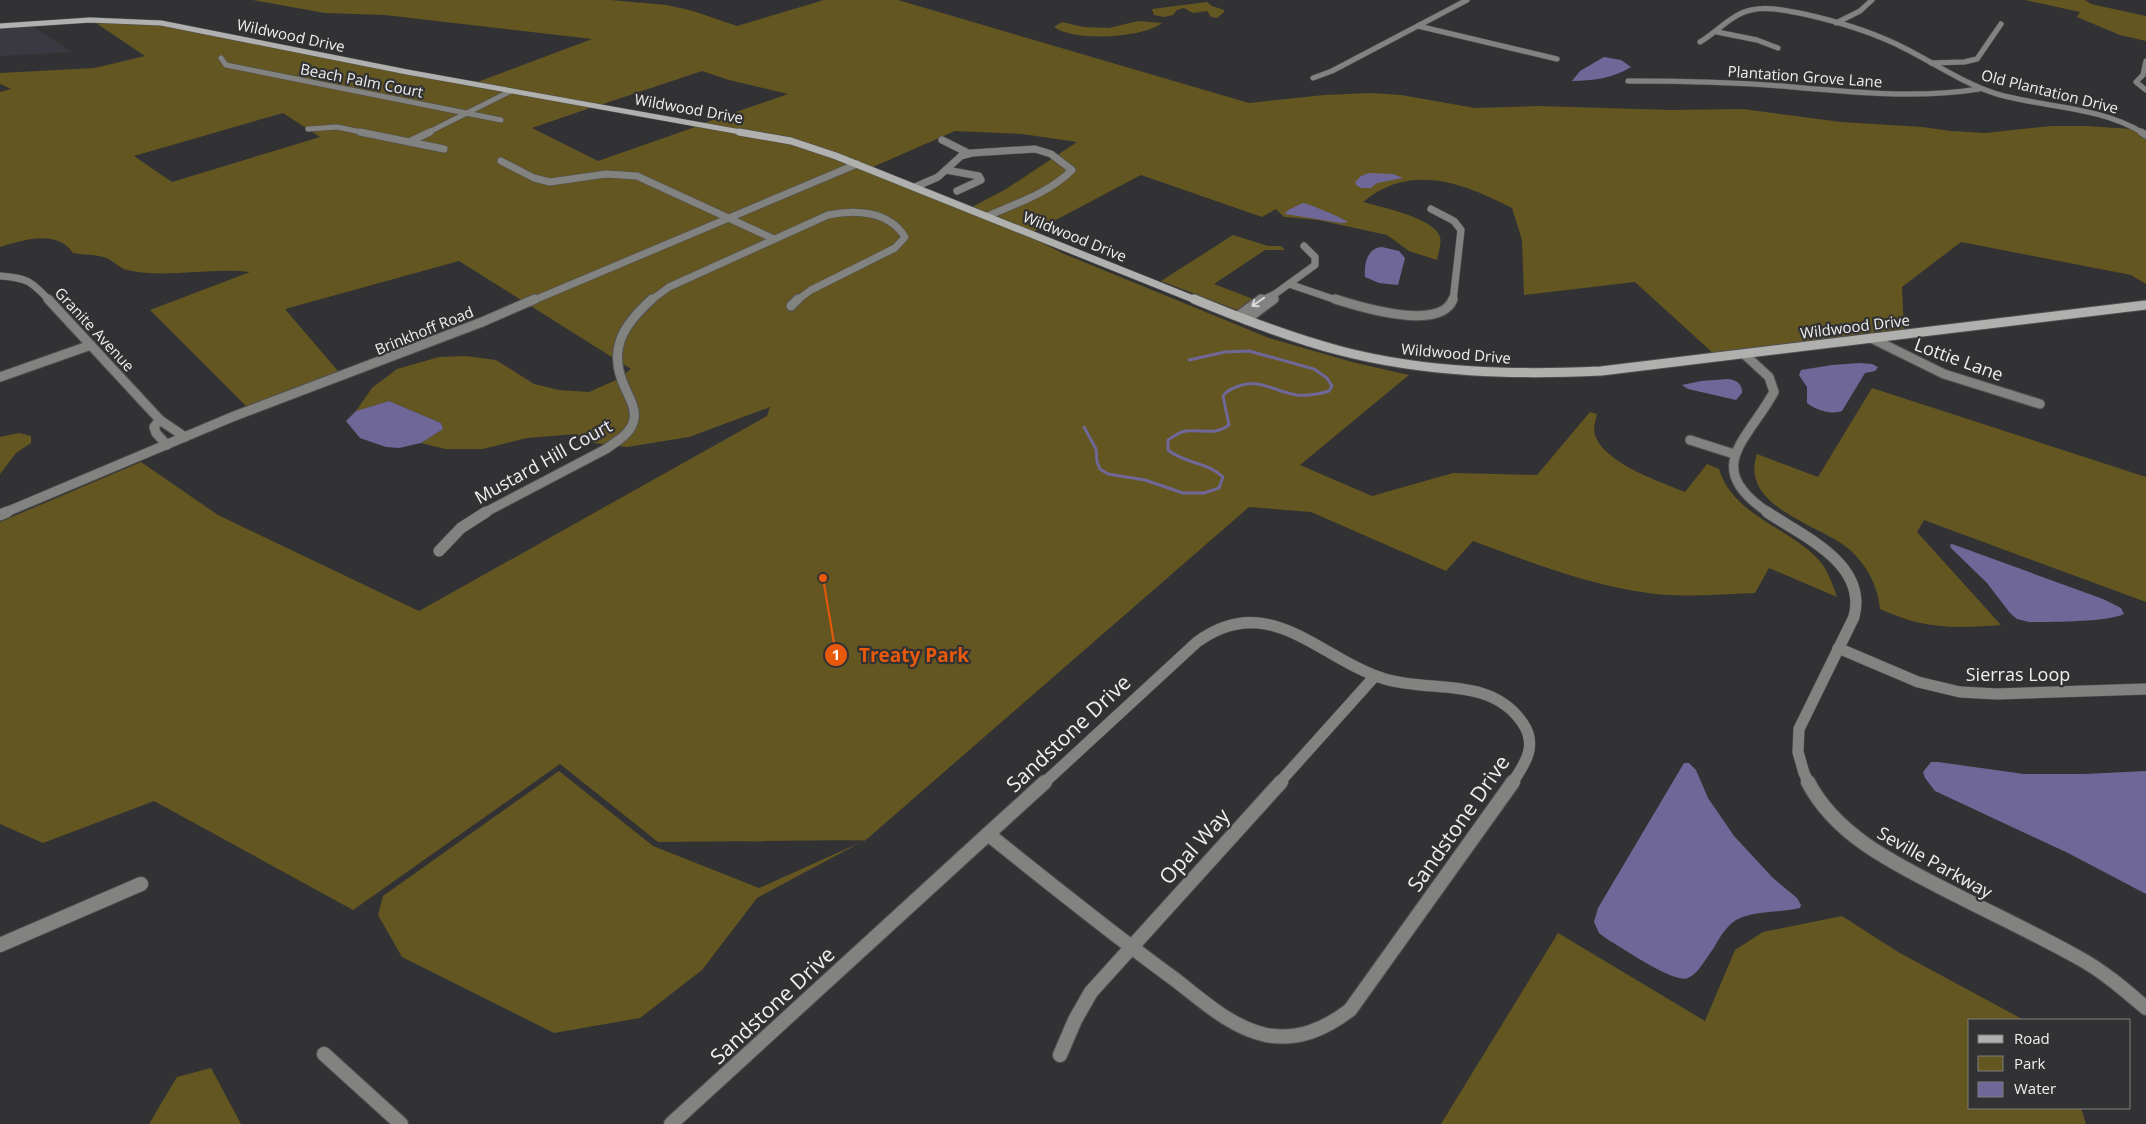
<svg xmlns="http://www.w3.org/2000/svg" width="2146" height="1124" font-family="'Open Sans',sans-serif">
<rect width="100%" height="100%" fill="#323234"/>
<!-- built -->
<path fill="#3a3941" d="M31,25L72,52L0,56V27Z"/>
<!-- green -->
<g fill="#635621" fill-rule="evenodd">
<path d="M253,0H610L667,5L693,11L737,26L824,0H898L1249,103L1324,95L1371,93L1401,95L1475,108L1538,106L1671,110L1743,109L1841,122L1922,127L1951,131L1985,133L2051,126H2087L2146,130V284L2131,275L1961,242L1902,287L1904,331L1714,354L1635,282L1524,295L1522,240L1512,208C1464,183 1410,162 1363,202C1381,207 1435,218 1440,237C1442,243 1438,254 1437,260L1409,251L1387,235L1318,220L1284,217L1276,209L1262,217L1141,175L1033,232L972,207L1006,189L1077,142L1022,134L955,131L873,167L831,151L704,123L788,94L729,80L702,71L600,105L475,83L592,39L385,15L325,13Z"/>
<path d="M2025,0H2085L2091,4L2146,16V41L2120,35L2077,17L2080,12Z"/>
<path d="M1207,2L1212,6L1224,10V12L1217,18L1211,17L1207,11L1193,13L1184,8L1177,10L1173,15L1164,17L1154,15L1152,9Z"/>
<path d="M93,21L151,23L593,107L532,128L598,161L698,126L808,147L1031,237L1062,253L1269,338L1352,362L1409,375L1300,465L1372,496L1453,473L1537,475L1590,412L1597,414C1596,419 1594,425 1594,430C1597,461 1661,482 1685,492L1707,464L1719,469C1733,515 1787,527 1818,559C1828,570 1832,583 1837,597L1769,568L1755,593C1720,594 1683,598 1648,593C1588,585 1530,562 1473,541L1446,571L1311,512L1249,507L867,839L757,898L702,970L640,1018L554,1033L402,957L378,915L383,896L559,771L653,846L759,888L866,840L658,842L560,764L353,910L154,801L43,843L0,824V522L141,462L218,515L419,611L767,416L770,407L689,437L627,447L594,443L576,434L527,438L483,449H445L421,443L443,429L441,423L389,401L356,411L372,388L397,369L439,357L465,356L496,360L534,384L559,390L589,392L616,380L631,369L459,261L285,309L343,377L254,414L150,310L250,272C210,267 167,279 127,270C119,268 112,259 103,257C94,254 83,255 73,253C57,229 23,240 0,247V92L11,89L0,84V73L95,68L145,56ZM283,113L320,137L172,182L134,156Z"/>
<path d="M1138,21L1162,23C1143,38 1074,42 1054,27L1062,22L1083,27L1109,28Z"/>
<path d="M1233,235L1268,246H1281L1285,250H1265L1214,284L1253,299L1237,310L1161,281Z"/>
<path d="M1872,388L2146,477V602L1924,520L1917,532L2001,625C1973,627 1944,629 1916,622C1904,619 1892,614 1880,609C1878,586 1867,565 1849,549C1819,524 1739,507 1757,454L1818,477Z"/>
<path d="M19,433L31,436V443L16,453L0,474V437Z"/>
<path d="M1842,916L1898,952L2024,1020H1970V1108H2081L2086,1124H1441L1558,933L1705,1021L1735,950L1763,932Z"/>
<path d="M211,1068L241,1124H149L177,1077Z"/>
</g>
<!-- water -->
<g fill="#706799">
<path d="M1604,57L1621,60L1631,67C1614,78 1592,81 1572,81L1580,71Z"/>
<path d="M1369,173L1393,174L1403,178L1377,183L1371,188H1361L1356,185L1355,182L1361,176Z"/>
<path d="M1303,203C1307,203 1345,219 1348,222L1341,223L1285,214L1288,210Z"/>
<path d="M1382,247L1399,251L1405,258L1398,285L1379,283L1365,277C1364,264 1367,248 1382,247Z"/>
<path d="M1860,363L1872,364L1878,367L1875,371L1865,373L1842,411C1831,415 1816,410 1807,403V387L1799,375L1801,370L1832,365Z"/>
<path d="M1728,379C1736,380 1743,384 1742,393L1736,400L1688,389L1682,385L1701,381Z"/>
<path d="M389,401L441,423L443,429L421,443L399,448L386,447L360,438L346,421L356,411Z"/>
<path d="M1952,544L2103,599L2121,608L2124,614C2109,622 2049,622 2029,622L2017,619L2010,613L1987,583L1951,548L1950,545Z"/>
<path d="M1931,762H1938L2024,774H2085L2146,771V894L2068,853L1935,791L1925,778L1923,772Z"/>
<path d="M1684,763H1689L1696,770L1708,798L1734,836L1773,878L1797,898L1801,905L1800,908C1780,913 1754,910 1736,920C1726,926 1719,939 1713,949C1706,958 1699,973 1688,978C1674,984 1621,947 1607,939L1599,933L1594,922L1598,908Z"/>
</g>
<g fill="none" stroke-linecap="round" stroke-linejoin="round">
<!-- stream -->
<path stroke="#706799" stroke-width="3" d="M1084,427L1096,449L1097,462L1100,469L1108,474L1145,480L1183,493H1204L1219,488L1223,477C1208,462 1185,464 1168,450V440C1174,436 1179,432 1186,431C1203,429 1214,436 1229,425L1223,396C1226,391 1231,389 1236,387C1259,377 1275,392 1297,395C1308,396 1319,394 1329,391L1332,386L1327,378L1314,369L1249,351L1225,352L1189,360"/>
<defs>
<g id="street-far4">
<path d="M1836,23L1860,11L1872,0"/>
<path d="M1418,26L1557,59"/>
<path d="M1717,32L1757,40L1778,48"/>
<path d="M1700,42C1717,32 1732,14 1751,10C1768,6 1788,11 1804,14C1840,22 1876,33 1908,50C1937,65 1965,84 1997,94C2045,108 2099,106 2143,133"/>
<path d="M221,58L226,65L501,120"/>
<path d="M2146,61L2143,75L2136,82L2146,90"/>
<path d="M1931,63L1964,62L1977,59L2001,24"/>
<path d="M1313,78L1332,71L1467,0"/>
<path d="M1628,81C1683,81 1738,82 1792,87C1855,92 1917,99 1979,89"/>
<path d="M308,129L337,127L366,133"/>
<path d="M427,133L511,91"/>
</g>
<g id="street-far3">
<path d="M360,132L444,149"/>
<path d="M2141,132L2146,135"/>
<path d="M942,140L968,153"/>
<path d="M409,142L430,132"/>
<path d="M501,161L534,178L550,182L606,174L637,176L774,239"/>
<path d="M946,170L979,176L981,180L957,191"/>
<path d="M915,187L938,177L961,156L972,153L1035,149L1051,154L1072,170C1049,193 1017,203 988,216"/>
<path d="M1431,209L1454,221L1461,230L1453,301"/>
<path d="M0,276C28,278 31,281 50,301"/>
<path d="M1289,284L1339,301"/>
<path d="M1275,294L1315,265V257L1304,246"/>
<path d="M532,301L857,164"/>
<path d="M650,301L669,287L828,215C855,209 889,211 905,237L895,248L811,290L796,301"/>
<path d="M1260,301L1275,294L1273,301"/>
</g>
<g id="street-far2">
<path d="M48,299L160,420L185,437"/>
<path d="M1335,299C1360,307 1441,332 1453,299"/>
<path d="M791,306L798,299"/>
<path d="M1238,316L1261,299"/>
<path d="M1246,320L1274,299"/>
<path d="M1871,338L1944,374L2040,404"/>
<path d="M1744,354L1769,377L1774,392C1747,441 1701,468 1769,513"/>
<path d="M0,377L91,345"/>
<path d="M160,420L154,427L156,433L167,445"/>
<path d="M1690,440L1734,454"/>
<path d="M4,513L232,417L482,322L535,299"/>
<path d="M484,513L606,449C617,441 632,433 634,419C636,409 630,399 626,390C607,351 621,327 652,299"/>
</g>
<g id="street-far1">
<path d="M1767,512C1802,536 1868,563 1854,617L1799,729L1798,752L1804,773L1809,783"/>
<path d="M0,515L7,512"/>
<path d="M439,551L461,528L486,512"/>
<path d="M1838,648L1918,682L1960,692L1997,694L2146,689"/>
<path d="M1044,783L1197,642C1270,589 1319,659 1385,679C1431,693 1490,676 1522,722C1538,744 1526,763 1512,783"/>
<path d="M1279,783L1375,676"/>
</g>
<g id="street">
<path d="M1045,782L988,834C1049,883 1110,932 1173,978C1202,1000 1230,1027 1266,1035C1298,1041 1325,1029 1350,1010L1513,782"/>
<path d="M1808,782C1837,838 1900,866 1954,894C1995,915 2038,935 2079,958C2103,971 2125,990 2146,1008"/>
<path d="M0,945L141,884"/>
<path d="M324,1054L401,1124"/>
<path d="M1060,1055L1075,1020L1091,992L1281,782"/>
<path d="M671,1124L988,834"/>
</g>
<path id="secondary-far2" d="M0,26L90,20L161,23L407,72L746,133"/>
<path id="secondary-far1" d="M739,132L791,141L836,156L1198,301"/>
<path id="secondary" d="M1194,299C1242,319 1291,338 1341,351C1426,373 1514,375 1601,371L2146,305"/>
</defs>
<!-- street-far4 casing -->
<use href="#street-far4" stroke="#505052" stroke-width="6"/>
<!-- street-far3 casing -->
<use href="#street-far3" stroke="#505052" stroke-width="8"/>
<!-- street-far2 casing -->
<use href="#street-far2" stroke="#505052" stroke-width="11"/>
<!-- street-far1 casing -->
<use href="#street-far1" stroke="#505052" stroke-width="12"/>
<!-- street casing -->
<use href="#street" stroke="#505052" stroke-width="16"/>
<!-- secondary-far2 casing -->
<use href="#secondary-far2" stroke="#505052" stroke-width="6"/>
<!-- secondary-far1 casing -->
<use href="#secondary-far1" stroke="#505052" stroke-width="8"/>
<!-- secondary casing -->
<use href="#secondary" stroke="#505052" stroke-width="11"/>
<!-- street-far4 -->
<use href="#street-far4" stroke="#828281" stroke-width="5"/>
<!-- street-far3 -->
<use href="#street-far3" stroke="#828281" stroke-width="7"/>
<!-- street-far2 -->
<use href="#street-far2" stroke="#828281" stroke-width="9"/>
<!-- street-far1 -->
<use href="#street-far1" stroke="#828281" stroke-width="11"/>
<!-- street -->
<use href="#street" stroke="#828281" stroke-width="14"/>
<!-- secondary-far2 -->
<use href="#secondary-far2" stroke="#b0b0ae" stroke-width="5"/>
<!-- secondary-far1 -->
<use href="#secondary-far1" stroke="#b0b0ae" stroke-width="7"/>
<!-- secondary -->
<use href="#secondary" stroke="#b0b0ae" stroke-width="9"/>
</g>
<!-- one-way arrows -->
<defs><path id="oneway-shaft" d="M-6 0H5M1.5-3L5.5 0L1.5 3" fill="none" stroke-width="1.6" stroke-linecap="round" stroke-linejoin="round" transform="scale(1.25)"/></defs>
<use stroke="#d9d9da" href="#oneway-shaft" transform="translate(1258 302) rotate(145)"/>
<g text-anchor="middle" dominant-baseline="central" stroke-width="4.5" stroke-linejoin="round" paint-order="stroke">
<!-- far-street labels -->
<g font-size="15" fill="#efeff0" stroke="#323234">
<text transform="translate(291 35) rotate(12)">Wildwood Drive</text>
<text transform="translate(1805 76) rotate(4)">Plantation Grove Lane</text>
<text transform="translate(362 80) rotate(11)">Beach Palm Court</text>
<text transform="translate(2050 91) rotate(14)">Old Plantation Drive</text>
<text transform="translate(689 108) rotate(10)">Wildwood Drive</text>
<text transform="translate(1075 236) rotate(22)">Wildwood Drive</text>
<text transform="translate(1855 326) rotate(-7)">Wildwood Drive</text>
<text transform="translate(95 329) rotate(47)">Granite Avenue</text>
<text transform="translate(424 330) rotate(-22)">Brinkhoff Road</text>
<text transform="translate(1456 353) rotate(5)">Wildwood Drive</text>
</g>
<!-- street labels -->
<g font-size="18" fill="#efeff0" stroke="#323234">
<text transform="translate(1959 359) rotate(20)">Lottie Lane</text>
<text transform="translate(543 461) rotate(-29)">Mustard Hill Court</text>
<text x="2018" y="674">Sierras Loop</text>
<text transform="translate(1935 862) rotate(29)">Seville Parkway</text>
</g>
<!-- near-street labels -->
<g font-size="21" fill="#efeff0" stroke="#323234">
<text transform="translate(1068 733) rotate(-43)">Sandstone Drive</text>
<text transform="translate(1458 823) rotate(-55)">Sandstone Drive</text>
<text transform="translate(1194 846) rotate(-48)">Opal Way</text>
<text transform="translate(772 1005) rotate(-43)">Sandstone Drive</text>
</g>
</g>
<!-- callouts -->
<path fill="none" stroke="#e8590c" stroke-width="2" d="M823 578L836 655"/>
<g fill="#e8590c" stroke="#323234" stroke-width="2">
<circle cx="823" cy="578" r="5"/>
<circle cx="836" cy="655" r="12"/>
</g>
<g font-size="15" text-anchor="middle" font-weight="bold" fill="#fff">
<text x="836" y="660">1</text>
</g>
<g font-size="19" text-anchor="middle" font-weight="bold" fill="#e8590c" stroke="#323234" stroke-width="4.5" stroke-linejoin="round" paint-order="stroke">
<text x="914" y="662">Treaty Park</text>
</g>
<!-- legend -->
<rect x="1968" y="1019" width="162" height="90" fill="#323234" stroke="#7e7e7f"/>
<rect x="1978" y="1035" width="25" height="8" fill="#b0b0ae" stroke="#7e7e7f"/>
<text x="2014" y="1044" font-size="15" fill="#efeff0">Road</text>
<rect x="1978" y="1056" width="25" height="15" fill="#635621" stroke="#7e7e7f"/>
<text x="2014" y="1069" font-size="15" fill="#efeff0">Park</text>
<rect x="1978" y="1082" width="25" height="15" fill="#706799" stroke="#7e7e7f"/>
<text x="2014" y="1094" font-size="15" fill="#efeff0">Water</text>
</svg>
